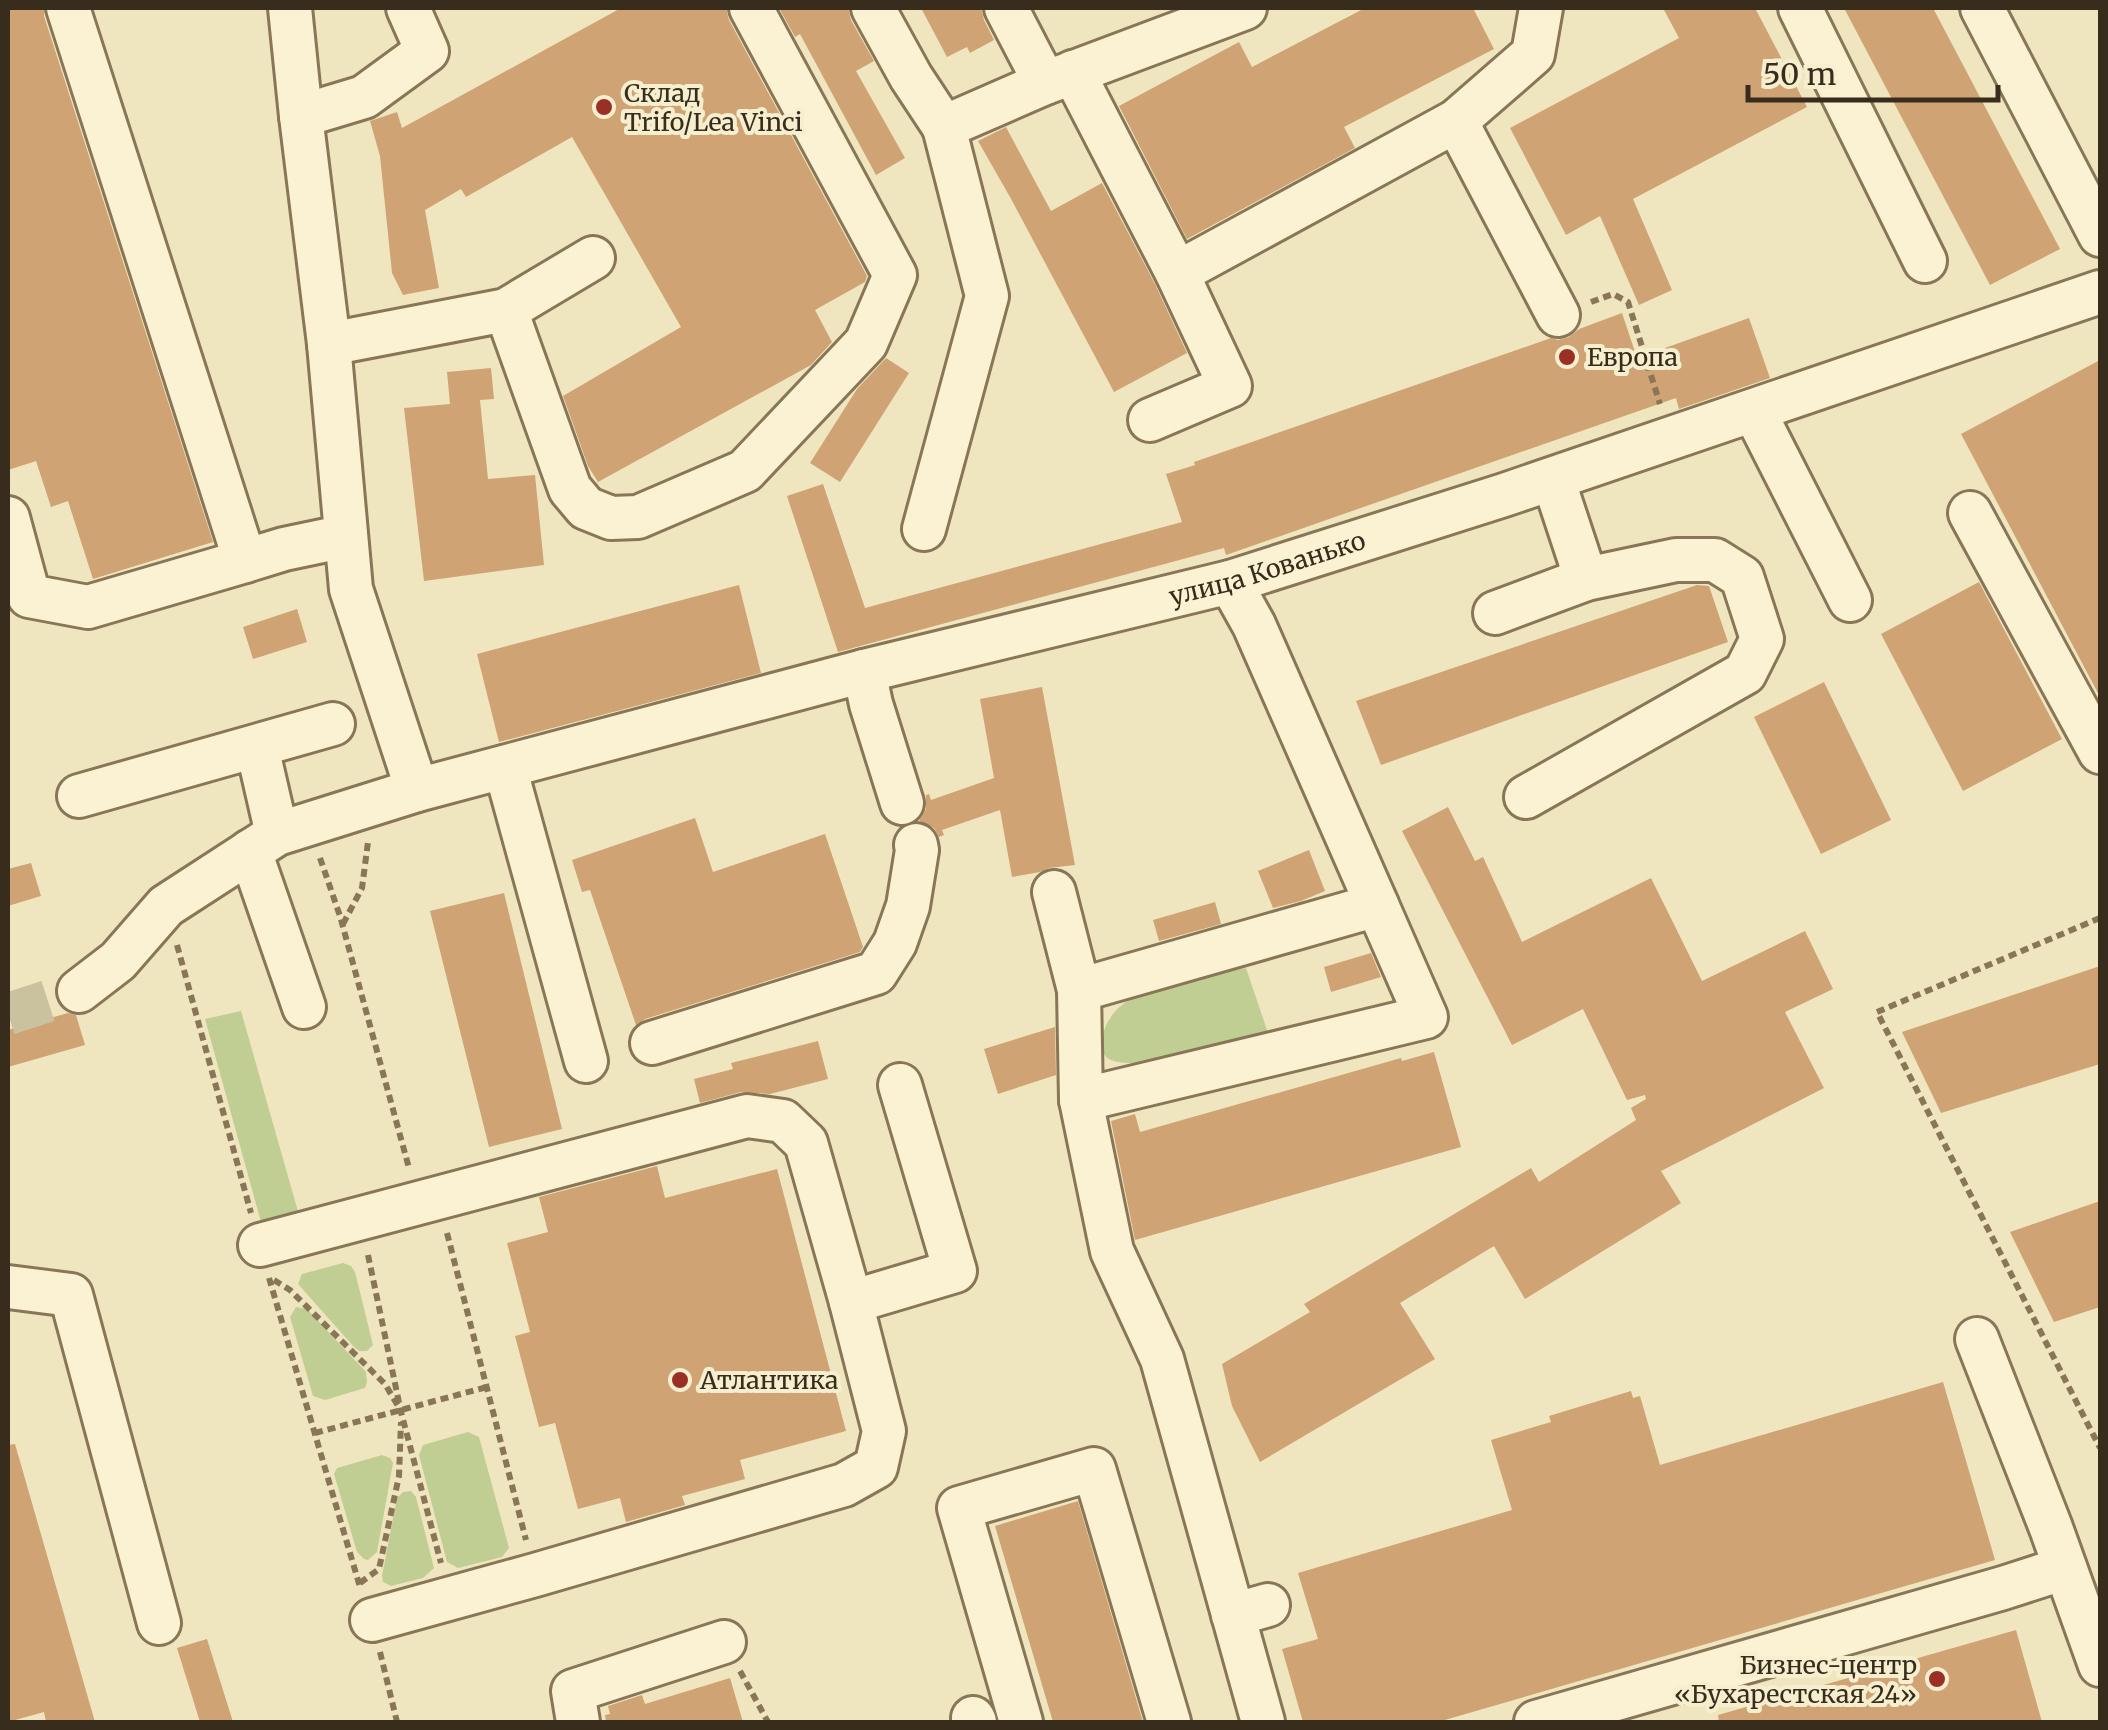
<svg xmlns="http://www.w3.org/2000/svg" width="2108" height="1730" font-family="Merriweather,serif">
<rect width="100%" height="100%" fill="#efe6c0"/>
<!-- green -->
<g fill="#c1ce93">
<path d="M1246,968L1269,1036C1237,1043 1135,1074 1109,1059C1101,1054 1101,1046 1102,1039C1111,982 1201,978 1246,968Z"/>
<path d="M241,1011L299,1215L267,1227L261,1222L205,1019Z"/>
<path d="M343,1263L351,1266L355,1272L373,1345L367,1351H359L354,1347L298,1284L302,1274Z"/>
<path d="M296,1307L307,1309L366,1372L367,1382L365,1388L325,1400L313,1396L290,1317Z"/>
<path d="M468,1432L479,1437L509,1548L502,1557L458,1568L447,1562L419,1455L423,1445Z"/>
<path d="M382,1455L390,1458L393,1463L377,1552L368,1560L364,1559L357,1552L334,1474L337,1468Z"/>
<path d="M411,1491L416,1497L434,1568L423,1578L391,1586L383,1582L382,1576L397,1498L403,1492Z"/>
</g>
<!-- building -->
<g fill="#cfa374">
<path d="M8,8H44V16L213,542L93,579L68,501L51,507L36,461L8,470Z"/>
<path d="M621,8H726L729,20L867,276L865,282L815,310L832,342L811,365L598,482L588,466L563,396L681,327L572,137L466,197L461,189L425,210L439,288L403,295L392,273L380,156L370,121L397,112L402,128Z"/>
<path d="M779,8H848L851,20L874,61L856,71L905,158L876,175L800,34L795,37Z"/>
<path d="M921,8H981L984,20L994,40L970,53L967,47L947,57Z"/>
<path d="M1365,8H1473L1494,49L1344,127L1355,148L1187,239L1119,106L1239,42L1252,67Z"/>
<path d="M1663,8H1755L1807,107L1633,199L1672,290L1639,305L1600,216L1566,235L1510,128L1679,38Z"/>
<path d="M1844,8H1933L2060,249L1990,285Z"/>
<path d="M1006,127L1051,211L1102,183L1155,284L1187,353L1114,392L1010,197L978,141Z"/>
<path d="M1622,313L1637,358L1749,318L1770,378L1679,409L1676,398L1226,555L1224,548L838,652L787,496L823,484L865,608L1182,522L1166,474L1195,465L1194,462L1551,338L1558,340L1569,337L1579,329Z"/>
<path d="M886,358L909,373L840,482L810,463L857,389Z"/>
<path d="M2100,360V697L1961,434Z"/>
<path d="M491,368L494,399L480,400L488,479L535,475L544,565L424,581L404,408L450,404L447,372Z"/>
<path d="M1979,582L2062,739L1963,791L1881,634Z"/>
<path d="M739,585L761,673L499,742L477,654Z"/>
<path d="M1697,585L1709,586L1728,642L1381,765L1356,701Z"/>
<path d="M297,609L307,642L253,659L243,627Z"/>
<path d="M1824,682L1891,820L1821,854L1754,717Z"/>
<path d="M1042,687L1075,865L1049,868L1040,872L1012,877L1000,810L942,830L944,835L939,837L934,828L919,821L926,809V795L929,794L931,800L994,778L980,699Z"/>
<path d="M1448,807L1475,861L1483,857L1522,942L1651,878L1702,981L1805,931L1833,989L1785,1012L1824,1088L1661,1171L1681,1203L1525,1299L1494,1246L1400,1303L1435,1359L1260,1462L1232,1406L1222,1364L1310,1312L1304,1304L1531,1168L1539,1182L1636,1120L1631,1108L1646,1099L1645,1095L1627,1100L1583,1009L1512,1045L1402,831Z"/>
<path d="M695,818L713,872L825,834L863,947L860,952L645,1019L636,1025L590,890L582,892L572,860Z"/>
<path d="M1309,850L1325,891L1301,901L1273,908L1258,871Z"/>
<path d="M31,863L41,896L8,906V869Z"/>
<path d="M504,893L562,1129L489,1147L430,911Z"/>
<path d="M1215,902L1221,924L1159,941L1153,920Z"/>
<path d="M1371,953L1381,977L1331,992L1324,967Z"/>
<path d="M2100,966V1064L1941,1113L1902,1032Z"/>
<path d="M68,1013L76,1015L85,1045L8,1067V1030Z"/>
<path d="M1055,1027L1056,1075L998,1094L984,1049Z"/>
<path d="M818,1041L828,1079L770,1094L741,1092L700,1103L694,1079L733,1069L731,1063Z"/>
<path d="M1434,1052L1461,1147L1135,1240L1111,1121L1135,1114L1140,1132L1401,1058L1402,1061Z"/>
<path d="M657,1166L665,1198L777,1169L846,1431L740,1460L745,1479L682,1496L685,1505L626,1522L620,1498L578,1509L555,1423L539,1427L515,1336L530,1332L507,1243L548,1232L539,1197Z"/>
<path d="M2100,1201V1307L2054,1322L2010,1232Z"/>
<path d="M1943,1382L1995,1560L1438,1722H1303L1282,1649L1318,1639L1298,1573L1512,1510L1491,1440L1551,1422L1549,1416L1631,1391L1633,1398L1640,1396L1660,1465Z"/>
<path d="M15,1444L95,1722H46L44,1712L8,1722V1445Z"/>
<path d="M1078,1501L1143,1722H1053L995,1526Z"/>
<path d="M2016,1630L2042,1722H1719L1718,1715Z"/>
<path d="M207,1639L233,1722H200L177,1648Z"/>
<path d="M730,1678L743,1722H606L605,1715L610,1714L608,1706L642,1695L645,1704Z"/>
</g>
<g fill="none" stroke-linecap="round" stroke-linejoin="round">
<!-- minor-tunnel -->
<path stroke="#cac19f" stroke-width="42" stroke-dasharray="42 21" stroke-linecap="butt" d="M8,1014L79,991"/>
<defs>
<g id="minor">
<path d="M68,8L245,561L284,549L346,536"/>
<path d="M290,8L301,116L329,344L351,589L417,790"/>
<path d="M873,8L911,77L944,127"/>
<path d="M1006,8L1045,83L1245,8"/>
<path d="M1800,8L1925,261"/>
<path d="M1982,8L2100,235"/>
<path d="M1073,72L1177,273L1230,386L1150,420"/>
<path d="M301,116L364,97L427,51L408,8"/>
<path d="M1456,121L1558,315"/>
<path d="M1177,273L1456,121L1533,54L1541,8"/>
<path d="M506,310L570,489L586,508L611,518L638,517L745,471L866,343L895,275L751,8"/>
<path d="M329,344L506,310L593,258"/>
<path d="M1754,411L1850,600"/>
<path d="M1553,479L1586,579"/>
<path d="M1970,513L2100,752"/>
<path d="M8,518L29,596L88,607L245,561"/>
<path d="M924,529L987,296L944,127L1045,83"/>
<path d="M1230,582L1254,625L1377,905"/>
<path d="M1495,613L1586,579L1676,560H1715L1742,577L1762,639L1745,673L1526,797"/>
<path d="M864,671L871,704L902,803"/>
<path d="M257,747L277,834"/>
<path d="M505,767L586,1061"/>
<path d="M79,796L333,724"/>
<path d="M250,851L304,1007"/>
<path d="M1054,892L1079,990L1081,1100L1112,1251L1162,1359L1263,1722"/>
<path d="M1079,990L1377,905L1426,1017L1081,1100"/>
<path id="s1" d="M79,991L118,961L166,906L277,834L417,790L864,671L1230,582L1504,495L2100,292"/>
<path d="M652,1043L876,973L895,943L908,906L917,850L916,845"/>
<path d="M260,1245L747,1116L783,1121L806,1143L851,1302L884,1431L876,1467L844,1485L535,1575L372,1620"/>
<path d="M8,1287L71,1295L159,1623"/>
<path d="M851,1302L955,1271L900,1085"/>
<path d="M1977,1339L2051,1528L2100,1665"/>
<path d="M1233,1615L1268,1605"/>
<path d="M973,1718L975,1722"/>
<path d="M578,1722L573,1691L724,1642"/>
<path d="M1021,1722L959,1508L1094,1469L1169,1722"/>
<path d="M1536,1722L2003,1588L2065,1568"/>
</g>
</defs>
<!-- minor casing -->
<use href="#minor" stroke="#897657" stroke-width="48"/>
<!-- path -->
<g stroke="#897657" stroke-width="6" stroke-dasharray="8 5" stroke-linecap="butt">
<path d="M1591,302L1613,294L1628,302L1660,404"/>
<path d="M320,858L340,916L409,1168"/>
<path d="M2100,918L1877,1012L2100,1448"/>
<path d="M343,924L362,888L368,842"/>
<path d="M177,945L251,1213"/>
<path d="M447,1233L526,1540"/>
<path d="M368,1255L401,1412L441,1563"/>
<path d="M269,1278L360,1587"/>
<path d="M274,1280L290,1290L385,1384L398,1406"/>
<path d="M315,1433L487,1387"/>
<path d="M360,1583L379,1569L399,1476L401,1422"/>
<path d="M380,1652L397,1722"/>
<path d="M740,1671L768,1722"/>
</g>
<!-- minor -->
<use href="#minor" stroke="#faf2d3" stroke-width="42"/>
</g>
<!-- markers -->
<g fill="#9a3025" stroke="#f6efcf" stroke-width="4">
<circle cx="604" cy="107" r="10"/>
<circle cx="1567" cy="357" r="10"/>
<circle cx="680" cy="1380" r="10"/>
<circle cx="1937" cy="1679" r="10"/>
</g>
<g text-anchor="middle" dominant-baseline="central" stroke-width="8" stroke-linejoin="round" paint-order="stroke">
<!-- poi labels -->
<g font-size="25" fill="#382c1c" stroke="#f6efcf" text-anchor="start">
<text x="624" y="93">Склад<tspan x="624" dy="29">Trifo/Lea Vinci</tspan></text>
<text x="1587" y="357">Европа</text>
<text x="700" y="1380">Атлантика</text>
<text x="1917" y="1665" text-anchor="end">Бизнес-центр<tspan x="1917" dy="29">«Бухарестская 24»</tspan></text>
</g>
<!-- street labels -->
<g font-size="25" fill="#382c1c" stroke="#f6efcf">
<text stroke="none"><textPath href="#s1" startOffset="1280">улица Кованько</textPath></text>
</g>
</g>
<!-- border -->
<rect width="2108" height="1730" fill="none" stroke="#382c1c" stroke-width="20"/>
<!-- scale -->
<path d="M1748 85v15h250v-15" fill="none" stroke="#382c1c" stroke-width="5"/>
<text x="1763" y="85" font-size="30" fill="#382c1c" stroke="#f6efcf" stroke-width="8" paint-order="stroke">50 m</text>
</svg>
